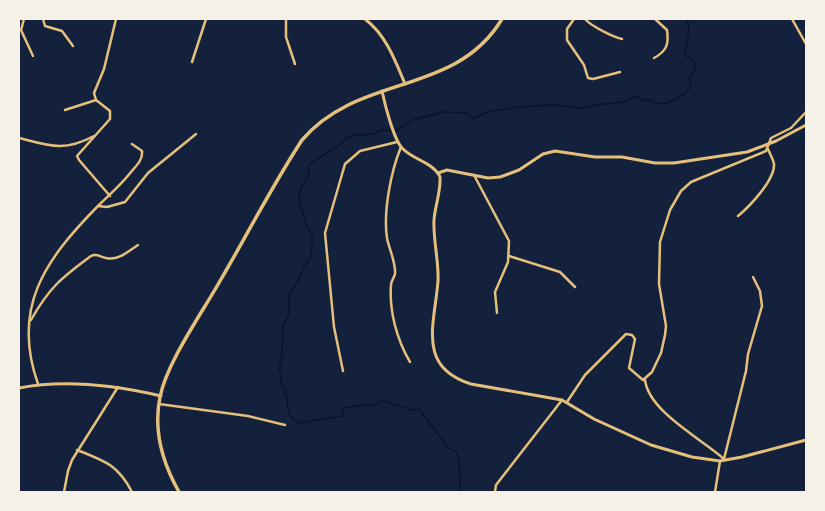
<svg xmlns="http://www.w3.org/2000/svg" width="825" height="511" font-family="Overpass,sans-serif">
<rect width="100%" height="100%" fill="#14213d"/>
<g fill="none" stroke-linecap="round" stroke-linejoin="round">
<!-- stream -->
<path stroke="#0b132b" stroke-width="1.5" d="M461,492C457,475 463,469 456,451L452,450L447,446L419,409L412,410L384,401L378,402L376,405H363L343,408L342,416L299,423C288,418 288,409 287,399C286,393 282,387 281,381C280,377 282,374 279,369L282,365L279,360L282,357L283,326L289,313V295L300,278L304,266L310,259L312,248V235L306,225L299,199L301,187L309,175L308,168L310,164L341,144L346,138L355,135L374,134L381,130L396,131L413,120L443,112L467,113L474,119L482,114L497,110L519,107L551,105L584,108L595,105L624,102L637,96L643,101L647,99C650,100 654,103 657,103C668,106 686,95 691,86L689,79C693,73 696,71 695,63L685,55L689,30L687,19"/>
<!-- minor -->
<g stroke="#e5c07b" stroke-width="2.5">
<path d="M24,19L21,30L33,56"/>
<path d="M43,19L45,26L62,31L73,46"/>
<path d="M286,19V37L295,64"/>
<path d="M574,19L567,29V40L584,65L588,78L593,79L620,72"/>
<path d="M585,19C591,26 613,37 622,39"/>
<path d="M792,19L806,44"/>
<path d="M654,58C667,51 669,44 667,30L655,19"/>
<path d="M192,62L206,19"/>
<path d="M65,110L96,100"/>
<path d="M19,138C50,146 64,152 94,136"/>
<path d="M401,147C391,171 383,212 387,238C389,249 396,262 395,274C394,278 391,281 391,285C389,311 397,340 410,362"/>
<path d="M474,175L509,241L508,262L495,292L497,313"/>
<path d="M110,196L79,160L77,156L110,119V111L96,100L94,93L104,69L116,19"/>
<path d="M98,206L107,207L125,202L148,173L196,134"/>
<path d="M738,216C749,207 775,180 774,164C773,159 770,154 768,149"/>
<path d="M509,256L560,272L575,287"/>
<path d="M31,320C49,288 61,278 91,256C97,253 100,257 106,258C118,261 129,251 138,245"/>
<path d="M343,371L334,327L325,233L345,164L360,151L397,142"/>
<path d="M645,380C649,412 702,439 724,459L746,371L748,354L762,306L760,291L753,277"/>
<path d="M38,384C11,308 45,260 97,207C109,195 121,185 131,172C136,166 143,160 142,151L132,144"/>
<path d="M567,402L585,375L626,334L632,335L635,339L629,368L643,380L652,372L661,353L665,335L666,326L659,284L660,242L670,210L681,191L691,182L766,151L771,138L791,128L806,112"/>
<path d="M159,404L248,416L285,425"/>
<path d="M77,450C105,461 118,465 132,492"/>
<path d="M64,492L68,471L72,460L118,387"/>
<path d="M495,492L496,485L562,400"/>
<path d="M715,492L720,461"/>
</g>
<!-- tertiary -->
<g stroke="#e5c07b" stroke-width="3">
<path d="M365,19C386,35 395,60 405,84"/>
<path d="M382,91C385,105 394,141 403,149C414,160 434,163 440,177C441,191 435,206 434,220C433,240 439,261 438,281C435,323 416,367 471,384L562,400L594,419L651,445L692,457L720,461L742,457L806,440"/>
<path d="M438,173L447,170L488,178L500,177L519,170L543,154L555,151L595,157H622L655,163H674L747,152L776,141L806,125"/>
<path d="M19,388C66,379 114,385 161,396"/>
</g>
<!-- secondary -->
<path stroke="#e5c07b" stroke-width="3.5" d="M179,492C162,462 153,431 160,397C167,362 202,313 220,281C247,235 272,186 302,140C359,73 455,97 502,19"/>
</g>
<!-- border -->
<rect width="825" height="511" fill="none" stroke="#f6f1e7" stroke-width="40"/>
</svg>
